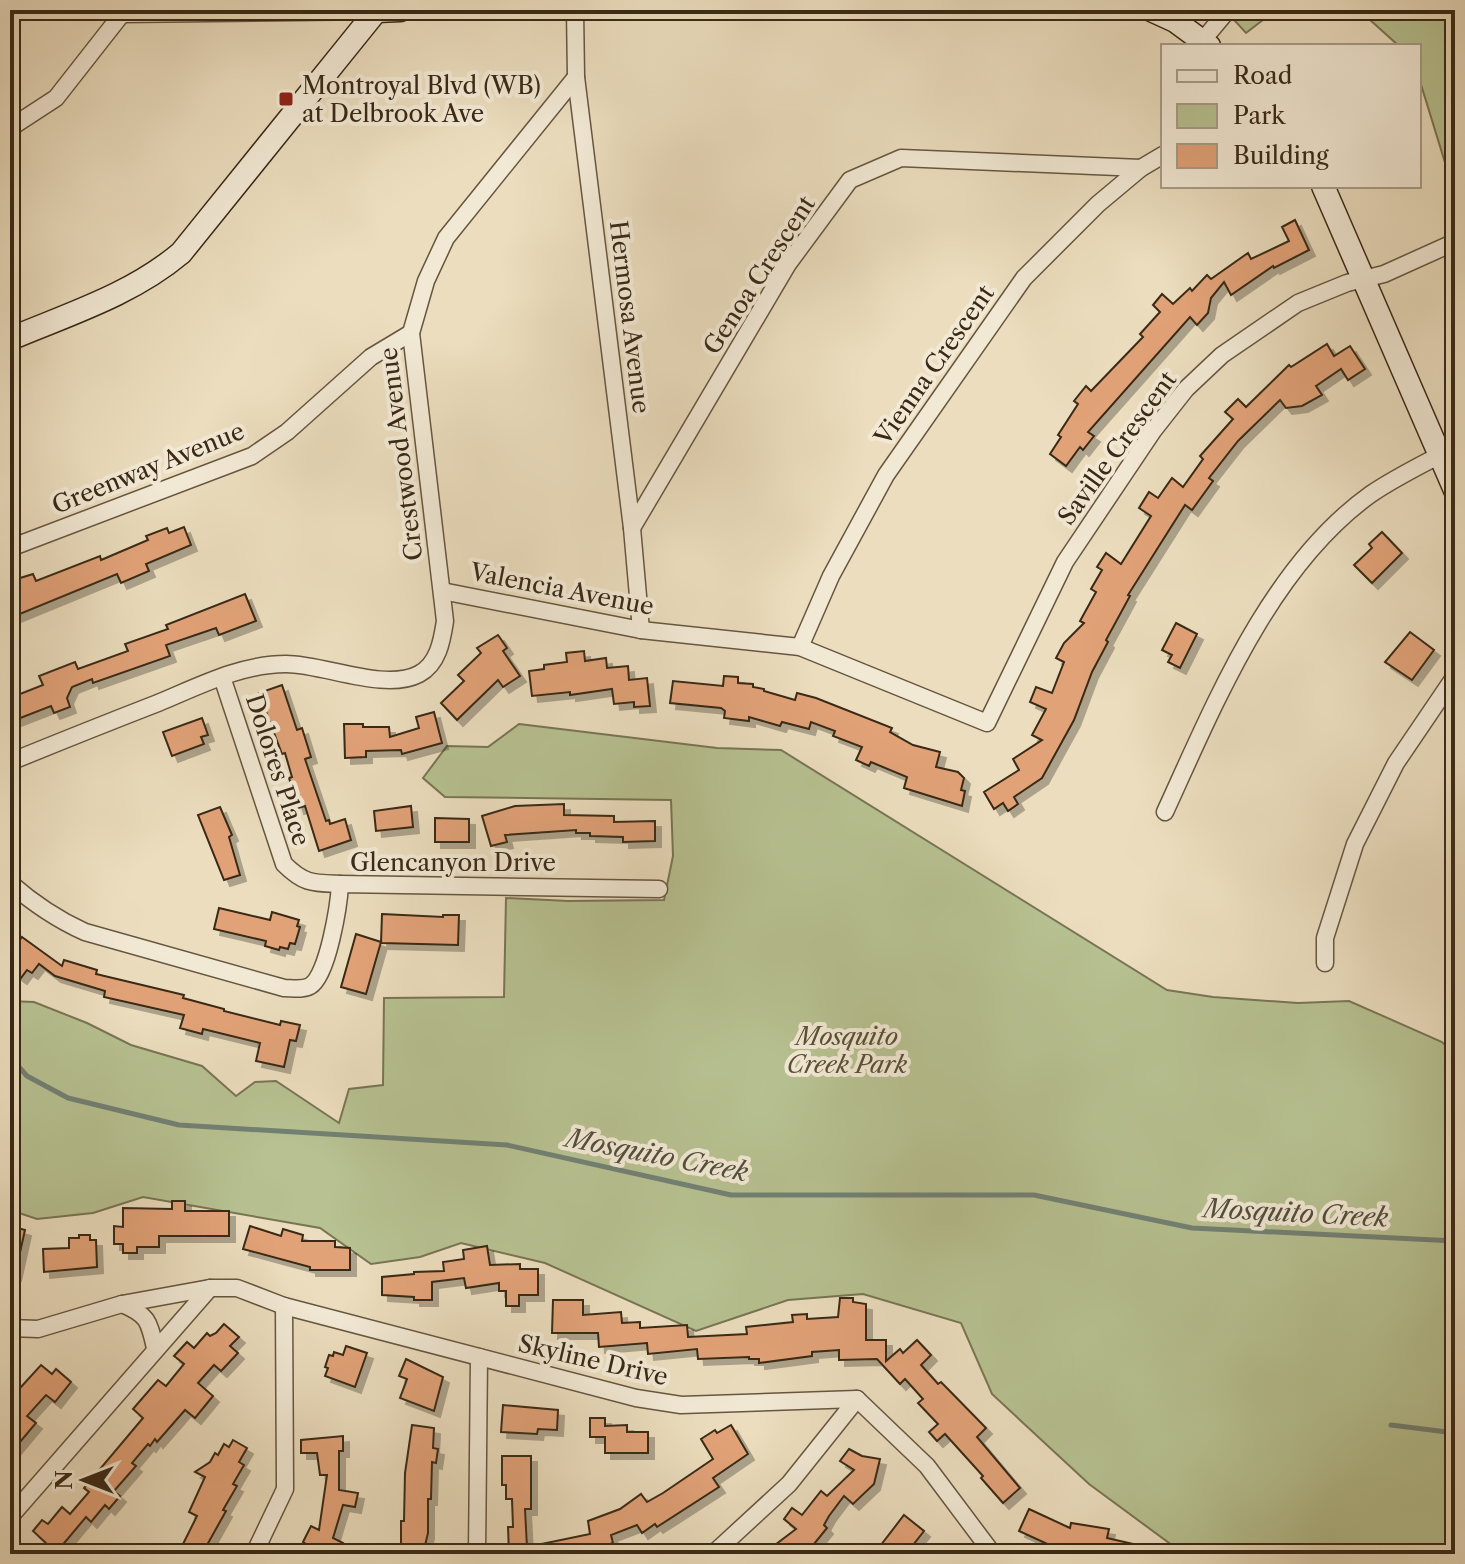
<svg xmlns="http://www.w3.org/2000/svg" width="1465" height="1564" font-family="'Libre Caslon Text',serif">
<defs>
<filter id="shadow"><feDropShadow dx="6" dy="6" stdDeviation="0" flood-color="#0004"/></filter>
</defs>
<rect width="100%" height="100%" fill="#ebddbe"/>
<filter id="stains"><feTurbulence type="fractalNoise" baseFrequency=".0025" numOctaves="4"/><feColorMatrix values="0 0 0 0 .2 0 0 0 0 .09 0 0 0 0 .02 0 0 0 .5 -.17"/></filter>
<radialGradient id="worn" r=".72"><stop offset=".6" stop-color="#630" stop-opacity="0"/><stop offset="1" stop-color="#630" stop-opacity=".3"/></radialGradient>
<!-- green -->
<g fill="#b7c191" stroke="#787554" stroke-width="2">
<path d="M1225,10H1276L1246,33Z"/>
<path d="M1359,10H1455V195L1419,78V46H1399Z"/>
<path d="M519,724L717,748L781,750L1167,990L1213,997L1298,1003L1349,1001L1442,1042L1455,1054V1554H1184L1089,1484L992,1394L961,1323L863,1294L788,1300L696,1331L545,1263L461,1243L420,1257L371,1264L320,1228L143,1197L93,1213L37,1219L10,1210V1001L34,1002L87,1023L131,1045L202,1066L236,1096L255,1082L276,1081L339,1123L349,1089L383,1085L384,998L504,997L506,898L568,901L664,900L673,856L671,800L445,797L423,778L447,746L488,747Z"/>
</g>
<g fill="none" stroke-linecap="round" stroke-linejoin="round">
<!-- stream -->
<g stroke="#728174" stroke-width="5">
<path d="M10,1057L27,1076L68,1098L179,1125L507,1145L731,1195H1034L1192,1228L1455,1241"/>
<path d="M1391,1425L1455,1433"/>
</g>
</g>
<!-- building -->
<g fill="#e2a278" stroke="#392916" stroke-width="2" filter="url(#shadow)">
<path d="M1295,220L1309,250L1274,268L1273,266L1231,295L1224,282L1211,298L1208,313L1197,325L1190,317L1088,432L1094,436L1083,450L1080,447L1066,466L1050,454L1061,437L1058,435L1078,404L1074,401L1086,386L1091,391L1143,337L1140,334L1160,312L1153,305L1162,294L1173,304L1190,288L1192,291L1207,275L1211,279L1248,253L1251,259L1289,241L1282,227Z"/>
<path d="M1327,344L1334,356L1350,346L1365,369L1348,380L1341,369L1316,386L1322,395L1302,406L1286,408L1280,400L1238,441L1209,478L1213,481L1192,510L1185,505L1128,595L1130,596L1106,640L1108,642L1092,672L1074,720L1042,778L1014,797L1018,804L1008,811L1003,803L994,809L984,792L1019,770L1013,759L1042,740L1032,735L1046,709L1030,702L1036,687L1052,693L1064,662L1056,658L1064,643L1084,623L1080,621L1096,592L1091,589L1102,570L1097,567L1106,553L1121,564L1151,516L1139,508L1149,492L1158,498L1172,478L1183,487L1203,459L1200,456L1233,419L1225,412L1238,399L1246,407L1289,365L1291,367Z"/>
<path d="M184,527L191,545L146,564L149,571L121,583L117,574L10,618V591L20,587L17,579L33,574L36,581L100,556L101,560L148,540L146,536L167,528L169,533Z"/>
<path d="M1382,532L1402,553L1372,583L1354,565L1372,548L1369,544Z"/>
<path d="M245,594L256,621L219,635L216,628L166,645L170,656L93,683L92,679L72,687L67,698L70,707L54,713L51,706L10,722V698L43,685L39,676L75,662L78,669L128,651L125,644L168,629L166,625Z"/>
<path d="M1176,623L1197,634L1180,668L1168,662L1172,655L1162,650Z"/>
<path d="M1410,632L1434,650L1412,680L1385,662Z"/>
<path d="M498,635L507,648L503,651L520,676L503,687L498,680L457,720L441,703L464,681L458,675L481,653L477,648Z"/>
<path d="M584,651L585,661L606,658L607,668L628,666L629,680L647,678L650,706L634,707V702L614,704L612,689L570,695V692L532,696L529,671L544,669V665L567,662L566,653Z"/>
<path d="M724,676L738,677V683L753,684V687L764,689V691L795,700L797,693L816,698L892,728L890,732L913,745L940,752L936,767L958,772L964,778L961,790L965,791L962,806L904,788L907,777L871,762L869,766L856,760L862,747L833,736L835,731L811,722L809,729L782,722L780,726L749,717V721L724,718L725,711L721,708L670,703L673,681L723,686Z"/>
<path d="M282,685L297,730L302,728L311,757L305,759L326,821L329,820L330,824L345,819L351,840L319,851L305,806L298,808L289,778L292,777L285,753L282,754L259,693Z"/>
<path d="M434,712L442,743L402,754L401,750L366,751V757L345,758L344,724H363V727H389L390,737L419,728L416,717Z"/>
<path d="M202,718L208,735L201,737L204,744L172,756L163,732Z"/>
<path d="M564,804V815L614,816V822L655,821V841L623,842V837L590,836V833H576V830L505,835L507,842L491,846L482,816L515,806Z"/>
<path d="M411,806L413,827L376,831L374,811Z"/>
<path d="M220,807L232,835L229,837L240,875L224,880L198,815Z"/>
<path d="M435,818L469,819V842H435Z"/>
<path d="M219,908L270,920L272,912L299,920L297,926L300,927L295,944L290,943L288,949L280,947L279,950L265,946L266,941L214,929Z"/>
<path d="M382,914L443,917V915H459L458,945L381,943Z"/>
<path d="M356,934L381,942L366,994L341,987Z"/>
<path d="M22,937L62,966L64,960L97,970L96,974L184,995L183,998L224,1009V1011L280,1025L281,1021L300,1025L296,1041L290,1040L284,1067L256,1061L260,1043L203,1029L202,1034L180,1028L184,1015L104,997L105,991L55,976L39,964L32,973L27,970L21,978L10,970V953Z"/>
<path d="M172,1201H185V1211H229V1236H159V1247H137V1253H123V1244H114V1226L123,1227V1208L172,1209Z"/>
<path d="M10,1226L25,1230L15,1275L10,1274Z"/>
<path d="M250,1226L281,1236L283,1229L303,1235L302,1241H335V1247L350,1248V1270H310V1267L243,1249Z"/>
<path d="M79,1235H90V1240H96L97,1267L44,1272L43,1249L69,1248V1238H79Z"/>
<path d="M487,1246L490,1265L520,1264V1269H538V1295H519V1306H506V1291H499V1283L466,1288L464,1278L432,1282V1300H414V1297L382,1295V1277L414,1274V1272L444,1271L443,1262L464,1259L463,1250Z"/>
<path d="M840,1298H853V1302L866,1304V1340H886V1361L900,1349L903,1353L917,1340L931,1355L921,1365L938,1384L941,1382L986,1428L977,1437L1020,1488L1003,1503L981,1478L983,1476L945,1434L937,1441L929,1432L938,1424L918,1403L923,1399L905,1379L900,1384L877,1359L839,1360V1350L812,1352V1356L759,1363V1359H749V1357L698,1359L697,1349L648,1354L647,1343L599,1347L598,1333H552L553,1300H583V1315L621,1312L622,1323L640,1322V1328L687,1325L688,1337L747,1334L746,1327L793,1322L792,1315L807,1314V1319L838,1317Z"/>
<path d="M224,1324L239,1337L230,1346L238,1353L221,1371L214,1365L198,1383L213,1396L195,1418L185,1410L157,1442L155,1439L150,1446L148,1444L132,1463L136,1466L114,1491L120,1496L109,1509L105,1505L91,1522L86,1517L55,1554H38L47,1544L33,1531L42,1520L48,1524L62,1507L70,1514L89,1492L84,1488L143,1418L133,1409L158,1380L166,1386L184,1364L174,1356L187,1342L194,1348L207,1333L210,1336L216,1333Z"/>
<path d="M346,1346L367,1353L355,1387L325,1376L328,1368L325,1367L329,1355L333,1356L334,1352L343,1355Z"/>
<path d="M406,1359L443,1377L434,1411L400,1398L407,1379L399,1376Z"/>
<path d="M41,1365L52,1374L56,1369L71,1382L55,1402L46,1395L27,1416L36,1423L10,1454V1399Z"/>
<path d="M503,1405L558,1410L557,1430L538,1429L537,1434L501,1432Z"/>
<path d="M590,1418H605V1426L627,1425V1432H648V1453H605V1437H590Z"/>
<path d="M412,1425L434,1428L433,1448L438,1449L436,1463L432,1462L431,1499H428V1533L423,1554H401V1521H404L405,1473Z"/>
<path d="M731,1425L748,1454L713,1478L719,1487L657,1527L655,1524L642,1533L637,1525L611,1535L613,1543L582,1554H509L508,1527H513L512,1499H506V1485H502V1456H531V1509H525L527,1547L590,1534L588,1521L620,1509L641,1494L647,1502L663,1493L713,1459L701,1439L715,1430L717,1433Z"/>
<path d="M343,1436V1451H339V1490L358,1493L355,1507L343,1505L333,1538L343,1543L338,1553L328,1548L325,1554H314L303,1549L306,1544L303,1542L311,1526L319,1530L327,1475H320L317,1453H301V1440Z"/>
<path d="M233,1440L247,1448L239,1462L244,1465L233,1484L237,1486L223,1510L226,1511L202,1554H178L197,1516L189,1512L205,1477L195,1472L210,1462L215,1453L218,1455L224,1444L229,1447Z"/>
<path d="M849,1449L862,1456L880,1459L874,1484L853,1504L844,1496L829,1516L824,1525L827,1528L806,1554H763L796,1529L784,1519L792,1508L802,1515L821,1491L827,1496L854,1470L840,1461Z"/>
<path d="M1029,1509L1070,1528L1071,1523L1109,1529L1107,1538L1155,1549L1154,1554H1069L1019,1531Z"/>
<path d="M904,1515L924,1531L906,1554H874Z"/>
</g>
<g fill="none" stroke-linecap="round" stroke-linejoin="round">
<defs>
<g id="street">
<path d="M575,10L576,77L632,528L641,630"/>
<path d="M122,14L376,11"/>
<path d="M1203,40L1228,10"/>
<path d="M10,128L56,98L125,10"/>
<path d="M632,528L788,264L850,180L901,158L1141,168"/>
<path d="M10,548L252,456L287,432L371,357L411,333"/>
<path d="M442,591L641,630L800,647L987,723L1065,562L1153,431L1186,389L1222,355L1298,303L1347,283L1384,274L1455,242"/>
<path d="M800,647L831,576L886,475L1024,278L1098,204L1141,168L1163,155"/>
<path d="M222,677L284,864C304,884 313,883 340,884"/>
<path d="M10,762C59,742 109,722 158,703C199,686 241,664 286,664C324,664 385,692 419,674C438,664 442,641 445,621L411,333L426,281L446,238L576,77"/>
<path d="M1165,812C1215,703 1270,566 1371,494C1393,479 1417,467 1440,455"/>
<path d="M10,883C34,904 56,919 85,932L284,988C292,988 303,990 310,986C328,976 339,904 340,884L659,889"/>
<path d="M1325,963V938L1355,844L1396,763L1455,676"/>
<path d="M122,1304C148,1315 149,1321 155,1348"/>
<path d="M10,1328L38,1329L122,1304L210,1288H237L284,1306L636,1398L681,1405L857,1399L927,1466L993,1554"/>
<path d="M10,1517L210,1288"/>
<path d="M254,1554L285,1489L284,1306"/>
<path d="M477,1554L479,1357"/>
<path d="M713,1554L789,1484L857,1399"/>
</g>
<g id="secondary">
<path d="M1151,10L1175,21L1209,46"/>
<path d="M376,11L400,10"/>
<path d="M1323,186L1455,490"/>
<path d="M10,339C69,314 131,295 181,253L377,10"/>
</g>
</defs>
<!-- street casing -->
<use href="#street" stroke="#665640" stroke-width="19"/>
<!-- secondary casing -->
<use href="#secondary" stroke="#392916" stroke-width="25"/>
<!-- street -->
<use href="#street" stroke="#f2e9d5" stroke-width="16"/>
<!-- secondary -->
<use href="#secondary" stroke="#f2e9d5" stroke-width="22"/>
</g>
<!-- markers -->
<rect fill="#8f2418" stroke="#f2e9d5" stroke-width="3" x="278" y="91" width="16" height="16" rx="4"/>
<g text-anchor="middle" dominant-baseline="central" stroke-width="8" stroke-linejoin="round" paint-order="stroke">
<!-- poi labels -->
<g font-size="24" fill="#392916" stroke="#f2e9d5" text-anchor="start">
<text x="302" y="85">Montroyal Blvd (WB)<tspan x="302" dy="28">at Delbrook Ave</tspan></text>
</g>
<!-- street labels -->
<g font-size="24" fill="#392916" stroke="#f2e9d5">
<text transform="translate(759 275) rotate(-57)">Genoa Crescent</text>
<text transform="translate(630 317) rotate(83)">Hermosa Avenue</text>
<text transform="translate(934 365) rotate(-55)">Vienna Crescent</text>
<text transform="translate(1117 448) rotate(-54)">Saville Crescent</text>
<text transform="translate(401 454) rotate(-97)">Crestwood Avenue</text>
<text transform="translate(148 468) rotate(-22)">Greenway Avenue</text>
<text transform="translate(562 589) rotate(11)">Valencia Avenue</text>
<text transform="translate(278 770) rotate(72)">Dolores Place</text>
<text x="453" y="862">Glencanyon Drive</text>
<text transform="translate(593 1360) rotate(13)">Skyline Drive</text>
</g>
<!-- park labels -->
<g font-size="24" font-style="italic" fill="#584f35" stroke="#f2e9d5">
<text x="847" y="1036">Mosquito<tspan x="847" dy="28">Creek Park</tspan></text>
</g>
<!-- water labels -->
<g font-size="26" font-style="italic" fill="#514e3d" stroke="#f2e9d5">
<text transform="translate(657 1155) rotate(11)">Mosquito Creek</text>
<text transform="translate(1296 1213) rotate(3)">Mosquito Creek</text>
</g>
</g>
<!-- margin -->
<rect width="1465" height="1564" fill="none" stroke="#ebddbe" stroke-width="40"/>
<rect x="12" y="12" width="1441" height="1540" fill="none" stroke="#392916" stroke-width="4"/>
<rect x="20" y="20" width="1425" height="1524" fill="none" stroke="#392916" stroke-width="2"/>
<!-- legend -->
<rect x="1161" y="44" width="260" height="144" fill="#f2e9d5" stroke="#a89c89" stroke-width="2"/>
<rect x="1177" y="70" width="40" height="12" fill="#f2e9d5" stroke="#a89c89" stroke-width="2"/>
<text x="1233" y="84" font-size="24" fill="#392916">Road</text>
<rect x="1177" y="104" width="40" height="24" fill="#b7c191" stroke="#a89c89" stroke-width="2"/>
<text x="1233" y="124" font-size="24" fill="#392916">Park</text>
<rect x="1177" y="144" width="40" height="24" fill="#e2a278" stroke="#a89c89" stroke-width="2"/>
<text x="1233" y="164" font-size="24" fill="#392916">Building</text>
<!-- north arrow -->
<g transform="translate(84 1480) rotate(270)" stroke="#f2e9d5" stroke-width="6" paint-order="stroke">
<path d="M0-6L14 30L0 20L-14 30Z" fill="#392916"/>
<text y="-12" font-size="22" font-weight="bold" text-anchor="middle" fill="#392916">N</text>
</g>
<rect width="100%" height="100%" filter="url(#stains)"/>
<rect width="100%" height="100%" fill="url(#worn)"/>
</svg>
